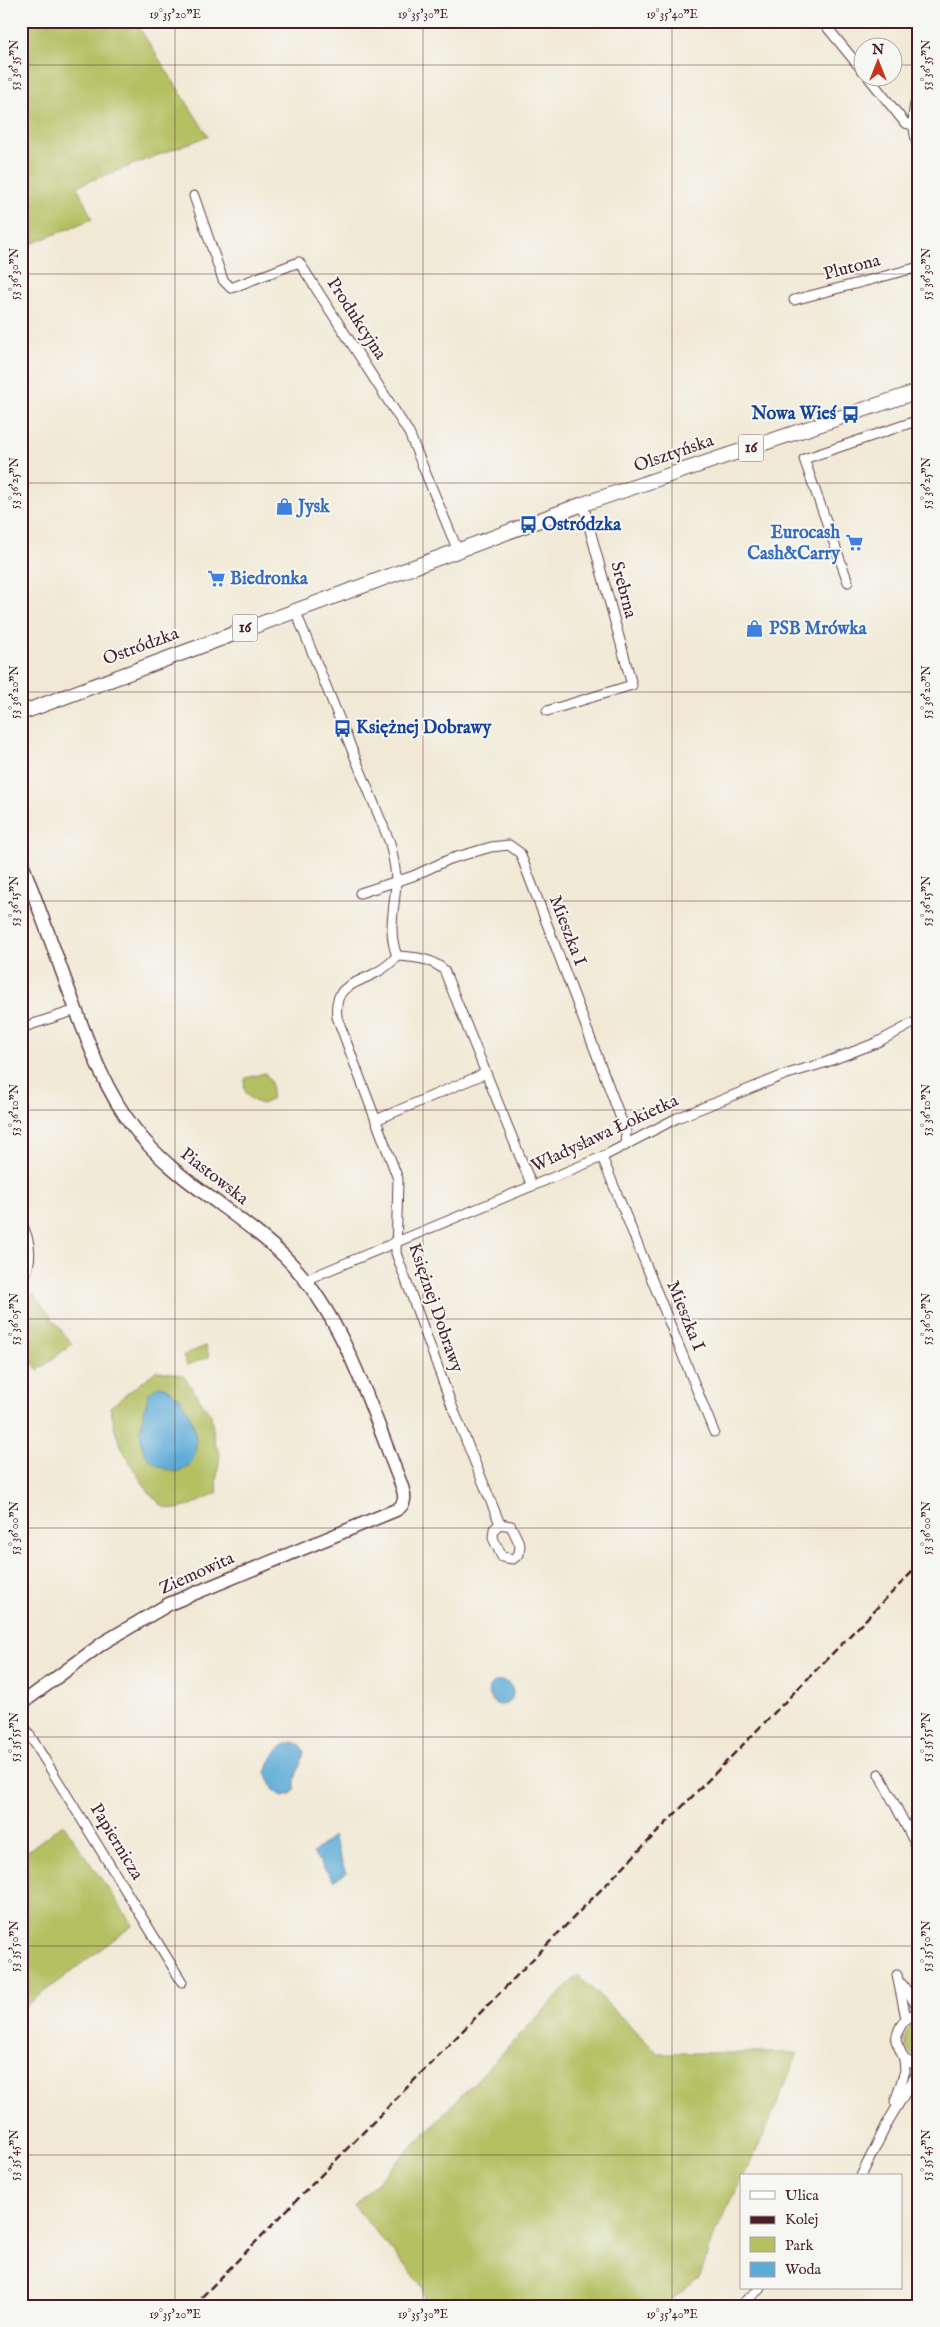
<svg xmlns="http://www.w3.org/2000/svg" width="940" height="2327" font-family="'IM FELL English',serif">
<rect width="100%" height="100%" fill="#f6f6f2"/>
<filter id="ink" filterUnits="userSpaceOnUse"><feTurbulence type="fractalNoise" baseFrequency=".02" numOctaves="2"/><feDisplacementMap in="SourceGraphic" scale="10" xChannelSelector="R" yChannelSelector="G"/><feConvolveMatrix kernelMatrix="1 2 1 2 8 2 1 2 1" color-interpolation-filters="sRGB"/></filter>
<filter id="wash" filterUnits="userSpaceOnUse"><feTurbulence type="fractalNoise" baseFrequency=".0096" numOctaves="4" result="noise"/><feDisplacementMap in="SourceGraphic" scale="20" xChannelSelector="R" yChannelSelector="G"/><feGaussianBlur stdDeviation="1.12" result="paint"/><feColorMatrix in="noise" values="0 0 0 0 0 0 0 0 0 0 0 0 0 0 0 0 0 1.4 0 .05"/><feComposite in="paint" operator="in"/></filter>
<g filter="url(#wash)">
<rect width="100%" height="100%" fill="#f1e9d5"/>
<!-- green -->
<g fill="#b4c062" stroke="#7f7046">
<path d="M21,21H135L208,136L77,186L92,219L21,248Z"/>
<path d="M265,1073C272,1082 273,1088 271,1099L263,1104C251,1102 240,1092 246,1078Z"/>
<path d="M33,1294L72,1344L38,1370L21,1348V1303Z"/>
<path d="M206,1346L209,1357L187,1365L183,1355Z"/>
<path d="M156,1371L183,1375L211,1415L215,1444L220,1454L216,1483L218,1492C205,1498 182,1513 167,1508C151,1503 121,1450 116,1433C113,1425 113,1415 110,1407Z"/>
<path d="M63,1824L133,1925L21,2009V1856Z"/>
<path d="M578,1975L658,2053H798L763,2137L744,2176H741V2181L712,2239L700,2277L664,2306H424L423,2287L354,2206Z"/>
<path d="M919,2020V2059C900,2051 901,2028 919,2020Z"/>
</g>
<!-- water -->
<g fill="#5dabd7" stroke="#546581">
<path d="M158,1386C185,1387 208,1445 189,1465C186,1468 180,1470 176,1472C169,1470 160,1468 154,1463C131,1448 144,1413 149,1393Z"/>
<circle cx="501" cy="1693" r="12"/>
<path d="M294,1742L301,1745L304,1753L295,1779V1789L291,1794L282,1796L273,1789L266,1772C272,1757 276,1745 294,1742Z"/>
<path d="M333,1836L346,1873L334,1881L313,1853Z"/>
</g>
</g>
<g filter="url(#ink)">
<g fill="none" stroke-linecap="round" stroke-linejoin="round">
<defs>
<g id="street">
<path d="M822,21L862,70"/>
<path d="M869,78L905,123L912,125"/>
<path d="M919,92C910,113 913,130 919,152"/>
<path d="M194,196L223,280L231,288L299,262L409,433L458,551"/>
<path d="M794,300L919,267"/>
<path d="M848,582L804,459L919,420"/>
<path d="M295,610L390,843C393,856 396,869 396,882C395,908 387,930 397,956"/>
<path d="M547,711L632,685L583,504"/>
<path d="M360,893L413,876L450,859L491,847L509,845L520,853L626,1132L625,1146"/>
<path d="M397,956C392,962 386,967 379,971C356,985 333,983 337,1017L398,1179L396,1253L452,1406L500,1524"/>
<path d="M397,956C414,957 431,958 444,970L532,1186"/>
<path d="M21,1028L76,1010"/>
<path d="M376,1120L486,1073"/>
<path d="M602,1157L714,1432"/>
<path d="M21,1222C31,1241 34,1263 21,1282"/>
<path d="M305,1280L602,1157L677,1118L784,1075L824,1063L876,1043L919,1020"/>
<path d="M500,1524L511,1526L520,1545L519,1554L513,1559L502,1557L493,1538L494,1529Z"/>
<path d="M21,1721L182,1982"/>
<path d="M879,1774L919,1851"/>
<path d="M897,1975L906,2018"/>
<path d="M902,1984L919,2009"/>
<path d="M919,2012C904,2016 898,2027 896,2041L904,2059L919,2067"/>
<path d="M895,2102L905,2071L904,2059"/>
<path d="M861,2176L889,2120L919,2070"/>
<path d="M739,2306L761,2288"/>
</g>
<path id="secondary" d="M21,861C37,903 53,946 68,988C86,1036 102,1087 134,1128C174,1181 238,1211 285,1257C344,1315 371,1409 401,1484C405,1495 407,1504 396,1510L169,1604L103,1643L21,1704"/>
<path id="primary" d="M21,713L583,504L919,391"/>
</defs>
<!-- street casing -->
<use href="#street" stroke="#633d44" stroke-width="11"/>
<!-- secondary casing -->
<use href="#secondary" stroke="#633d44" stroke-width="15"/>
<!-- primary casing -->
<use href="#primary" stroke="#633d44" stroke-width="16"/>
<!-- street -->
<use href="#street" stroke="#fff" stroke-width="9"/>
<!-- secondary -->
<use href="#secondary" stroke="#fff" stroke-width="12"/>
<!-- primary -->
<use href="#primary" stroke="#fff" stroke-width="14"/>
<!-- rail -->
<path stroke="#4a1f2b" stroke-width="2.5" stroke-dasharray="8 4" stroke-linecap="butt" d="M193,2306L919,1565"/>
</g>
</g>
<!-- ticks -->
<path fill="none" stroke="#4a1f2b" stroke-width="1" stroke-opacity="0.45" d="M175,21V2306M423,21V2306M672,21V2306M21,65H862M892,65H919M21,274H919M21,483H919M21,692H919M21,901H919M21,1110H919M21,1319H919M21,1528H919M21,1737H919M21,1946H919M21,2155H919"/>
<!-- icons -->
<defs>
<symbol id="bus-bare" viewBox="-9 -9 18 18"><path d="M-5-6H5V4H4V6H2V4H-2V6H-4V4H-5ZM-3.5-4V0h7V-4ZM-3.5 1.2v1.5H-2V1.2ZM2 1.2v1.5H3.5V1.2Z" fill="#1a4fb4" stroke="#f6f6f2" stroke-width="2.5" paint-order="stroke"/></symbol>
<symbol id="shop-bare" viewBox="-9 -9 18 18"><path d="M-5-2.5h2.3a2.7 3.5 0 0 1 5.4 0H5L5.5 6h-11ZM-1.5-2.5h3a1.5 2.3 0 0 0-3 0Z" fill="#3f7fe0" stroke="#f6f6f2" stroke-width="2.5" paint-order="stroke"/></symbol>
<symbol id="supermarket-bare" viewBox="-9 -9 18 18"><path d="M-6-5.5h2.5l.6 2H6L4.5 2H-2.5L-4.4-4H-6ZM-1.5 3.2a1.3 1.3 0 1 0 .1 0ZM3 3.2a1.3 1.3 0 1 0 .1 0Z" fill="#3f7fe0" stroke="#f6f6f2" stroke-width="2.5" paint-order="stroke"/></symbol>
</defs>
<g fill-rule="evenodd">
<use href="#bus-bare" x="838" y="402" width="25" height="25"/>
<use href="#shop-bare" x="272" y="494" width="25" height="25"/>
<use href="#bus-bare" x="516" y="512" width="25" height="25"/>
<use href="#supermarket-bare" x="842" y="530" width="25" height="25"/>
<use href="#supermarket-bare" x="204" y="566" width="25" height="25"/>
<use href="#shop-bare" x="742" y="616" width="25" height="25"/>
<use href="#bus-bare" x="330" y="716" width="25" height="25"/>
</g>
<g text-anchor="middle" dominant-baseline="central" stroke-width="4" stroke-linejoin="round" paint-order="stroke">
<!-- shield labels -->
<g fill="#f6f6f2" stroke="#7e6067" stroke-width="1">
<rect x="738.5" y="434.5" width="25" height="27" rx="4"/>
<rect x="232.5" y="614.5" width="25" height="27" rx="4"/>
</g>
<g font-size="16" font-weight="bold" fill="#4a1f2b">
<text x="751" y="448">16</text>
<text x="245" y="628">16</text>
</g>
<!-- street labels -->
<g font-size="18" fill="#4a1f2b" stroke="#f6f6f2">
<text transform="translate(852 268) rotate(-15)">Plutona</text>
<text transform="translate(356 319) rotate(57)">Produkcyjna</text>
<text transform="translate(674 454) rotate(-19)">Olsztyńska</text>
<text transform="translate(623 590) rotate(75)">Srebrna</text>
<text transform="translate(141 647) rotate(-20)">Ostródzka</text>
<text transform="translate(567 931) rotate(69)">Mieszka I</text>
<text transform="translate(605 1134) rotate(-25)">Władysława Łokietka</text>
<text transform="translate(214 1177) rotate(38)">Piastowska</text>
<text transform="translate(435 1308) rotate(71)">Księżnej Dobrawy</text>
<text transform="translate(685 1316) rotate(68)">Mieszka I</text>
<text transform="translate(197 1574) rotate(-24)">Ziemowita</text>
<text transform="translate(116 1842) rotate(59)">Papiernicza</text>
</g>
<!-- transit labels -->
<g font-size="18" font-weight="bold" fill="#164399" stroke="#f6f6f2" text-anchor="start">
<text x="836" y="414" text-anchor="end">Nowa Wieś</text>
<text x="542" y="525">Ostródzka</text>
<text x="356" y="728">Księżnej Dobrawy</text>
</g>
<!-- shop labels -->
<g font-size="18" font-weight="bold" fill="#366cbe" stroke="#f6f6f2" text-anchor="start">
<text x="298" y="507">Jysk</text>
<text x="840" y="533" text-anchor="end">Eurocash<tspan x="840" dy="21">Cash&amp;Carry</tspan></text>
<text x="230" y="579">Biedronka</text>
<text x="769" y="629">PSB Mrówka</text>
</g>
</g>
<!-- margin -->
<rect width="940" height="2327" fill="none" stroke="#f6f6f2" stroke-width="55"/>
<!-- legend -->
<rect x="740" y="2174" width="162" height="115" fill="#f6f6f2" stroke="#b1a0a2"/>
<rect x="750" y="2191" width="25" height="8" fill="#ffffff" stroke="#b1a0a2"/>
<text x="785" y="2200" font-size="15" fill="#4a1f2b">Ulica</text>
<rect x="750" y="2216" width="25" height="8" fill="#4a1f2b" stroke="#b1a0a2"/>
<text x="785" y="2224" font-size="15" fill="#4a1f2b">Kolej</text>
<rect x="750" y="2237" width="25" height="15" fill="#b4c062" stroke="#b1a0a2"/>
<text x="785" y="2250" font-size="15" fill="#4a1f2b">Park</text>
<rect x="750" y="2262" width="25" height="15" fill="#5dabd7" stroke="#b1a0a2"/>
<text x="785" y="2274" font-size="15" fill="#4a1f2b">Woda</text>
<!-- north arrow -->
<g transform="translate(878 62)"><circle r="24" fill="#f6f6f2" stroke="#b1a0a2"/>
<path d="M0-4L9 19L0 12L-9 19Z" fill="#c8321e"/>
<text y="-8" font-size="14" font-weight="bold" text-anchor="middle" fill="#4a1f2b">N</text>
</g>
<rect x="28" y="28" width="884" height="2272" fill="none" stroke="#4a1f2b" stroke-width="2"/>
<g font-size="12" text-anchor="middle" fill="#4a1f2b">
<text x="175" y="18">19°35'20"E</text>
<text x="423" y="18">19°35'30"E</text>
<text x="672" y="18">19°35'40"E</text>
<text transform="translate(14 65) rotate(-90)" y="4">53°36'35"N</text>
<text transform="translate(926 65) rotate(-90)" y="4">53°36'35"N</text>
<text transform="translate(14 274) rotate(-90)" y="4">53°36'30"N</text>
<text transform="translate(926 274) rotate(-90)" y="4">53°36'30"N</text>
<text transform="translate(14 483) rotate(-90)" y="4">53°36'25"N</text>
<text transform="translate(926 483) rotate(-90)" y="4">53°36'25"N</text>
<text transform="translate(14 692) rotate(-90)" y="4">53°36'20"N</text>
<text transform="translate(926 692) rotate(-90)" y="4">53°36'20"N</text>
<text transform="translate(14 901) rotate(-90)" y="4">53°36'15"N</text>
<text transform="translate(926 901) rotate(-90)" y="4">53°36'15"N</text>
<text transform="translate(14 1110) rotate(-90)" y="4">53°36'10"N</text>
<text transform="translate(926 1110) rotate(-90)" y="4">53°36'10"N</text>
<text transform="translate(14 1319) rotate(-90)" y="4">53°36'05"N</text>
<text transform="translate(926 1319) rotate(-90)" y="4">53°36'05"N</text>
<text transform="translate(14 1528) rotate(-90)" y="4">53°36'00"N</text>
<text transform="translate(926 1528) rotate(-90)" y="4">53°36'00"N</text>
<text transform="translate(14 1737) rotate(-90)" y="4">53°35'55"N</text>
<text transform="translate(926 1737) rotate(-90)" y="4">53°35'55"N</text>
<text transform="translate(14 1946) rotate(-90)" y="4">53°35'50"N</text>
<text transform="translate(926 1946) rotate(-90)" y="4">53°35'50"N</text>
<text transform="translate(14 2155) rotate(-90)" y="4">53°35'45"N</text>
<text transform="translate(926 2155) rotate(-90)" y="4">53°35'45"N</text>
<text x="175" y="2318">19°35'20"E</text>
<text x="423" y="2318">19°35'30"E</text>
<text x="672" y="2318">19°35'40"E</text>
</g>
</svg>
